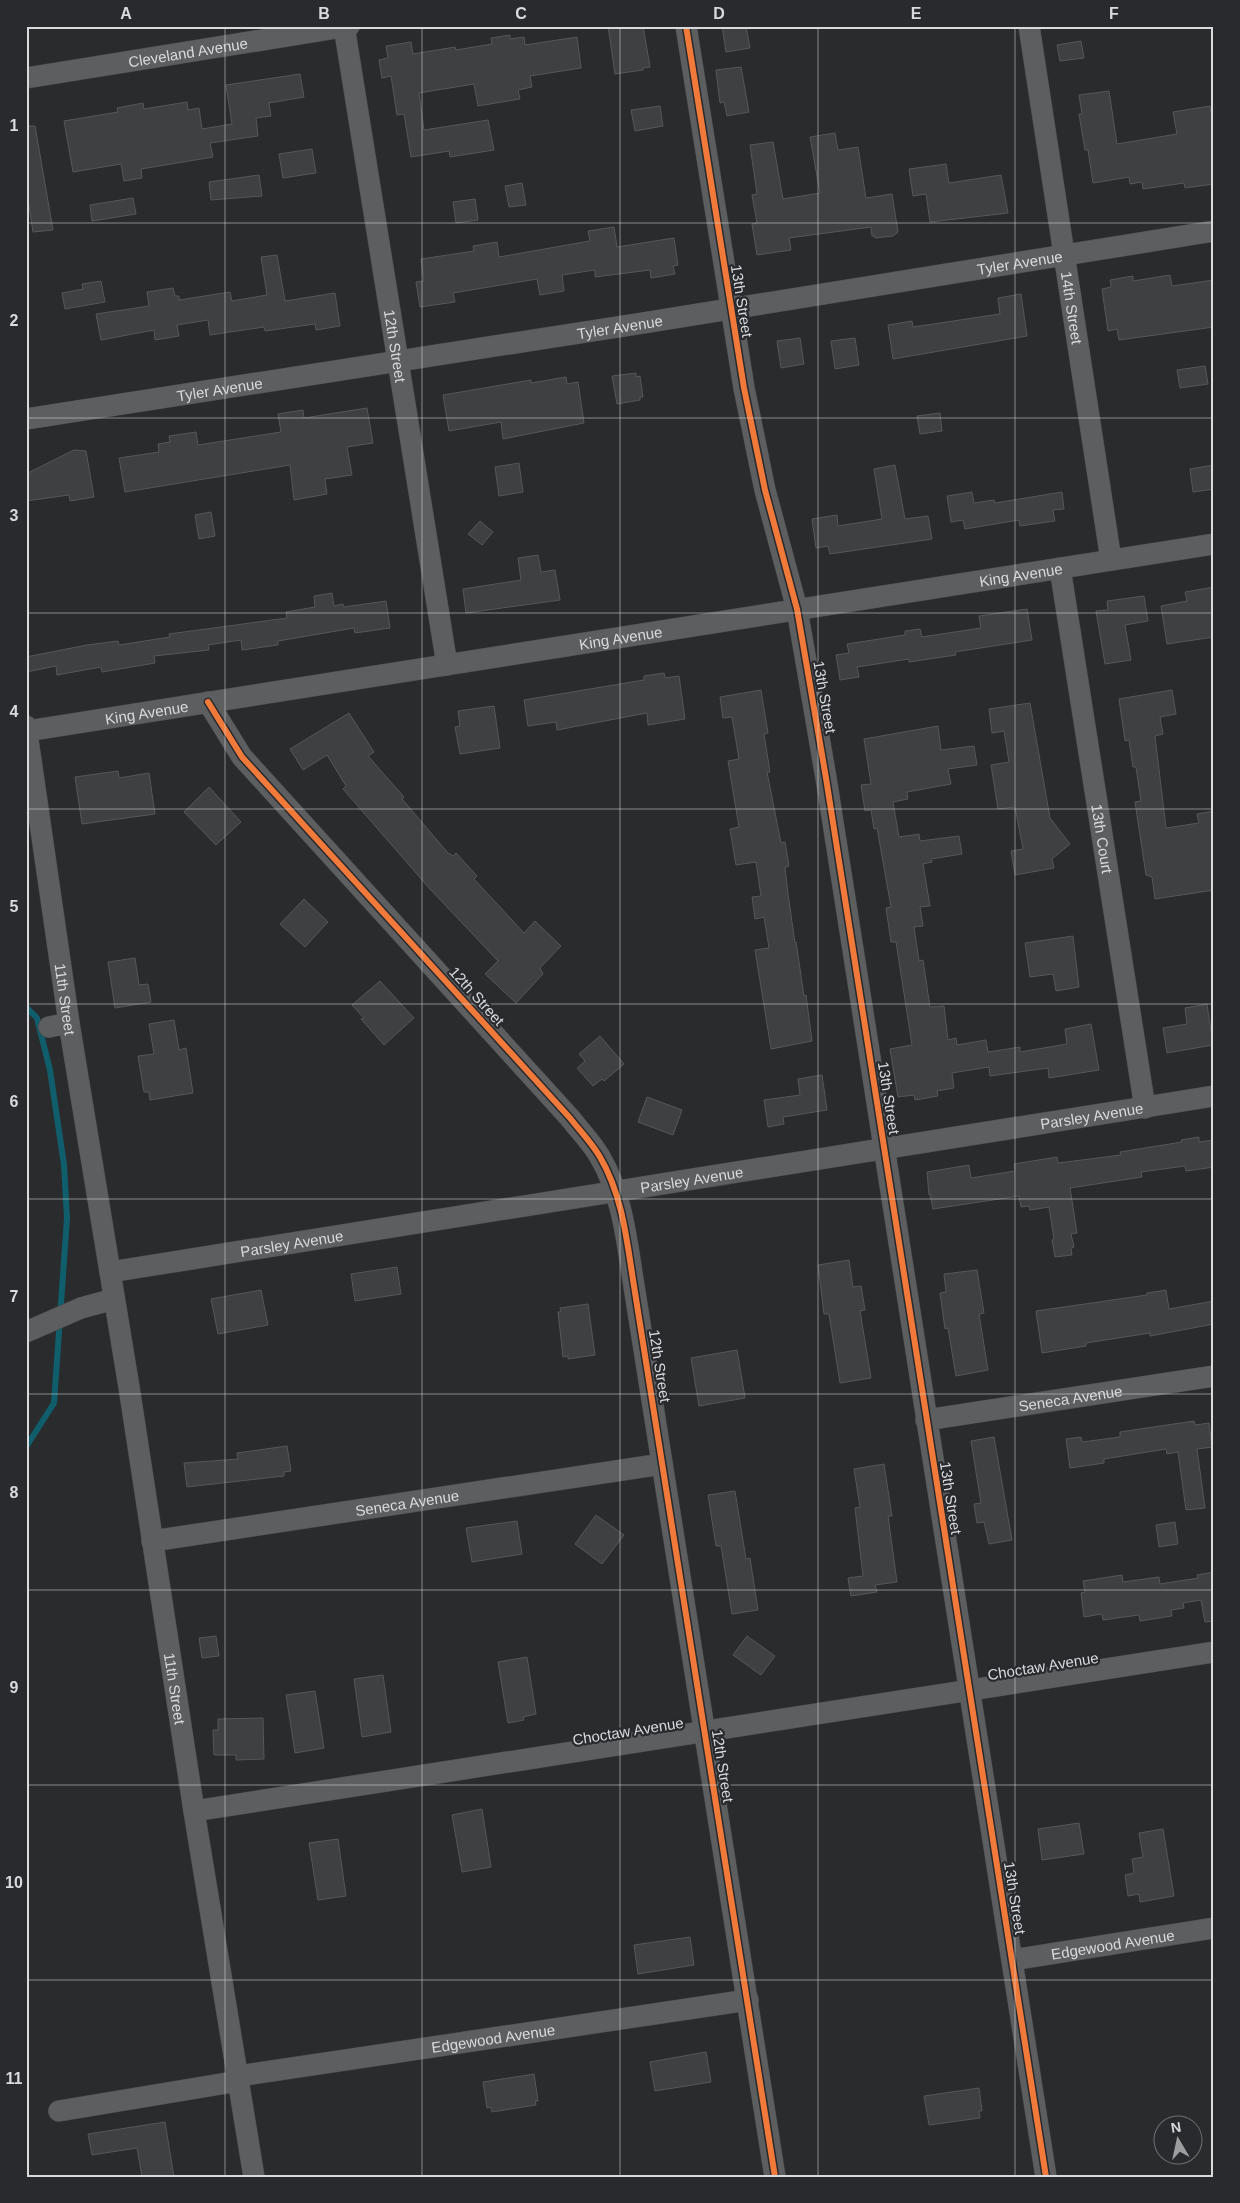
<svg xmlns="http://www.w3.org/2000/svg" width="1240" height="2203" font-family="Arial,sans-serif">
<rect width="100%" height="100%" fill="#292b2d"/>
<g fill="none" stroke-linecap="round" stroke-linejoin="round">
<!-- stream -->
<path stroke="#105e6c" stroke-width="6" d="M26,1007L37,1018L50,1070L64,1165L67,1218L54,1403L26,1447"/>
</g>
<!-- building -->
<g fill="#3e4041" stroke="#555758">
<path d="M608,26H643L650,67L643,68V70L615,74Z"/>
<path d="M722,26H746L750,48L726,52Z"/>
<path d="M510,35V39L524,37L525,45L577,37L581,68L530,76L532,87L518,90L520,99L478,106L474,84L419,93L424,130L488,120L494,150L450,157L449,151L411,157L404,114L397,115L391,76L382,78L379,60L388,58L386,46L411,42L413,54L455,47L456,50L492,44L491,38Z"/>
<path d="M1081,41L1084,58L1060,61L1057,45Z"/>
<path d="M741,67L749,112L727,116L724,102L720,103L716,70Z"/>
<path d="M300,74L304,97L269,103L271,116L256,118L258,136L210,143L213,157L141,169L142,178L124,181L121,164L73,172L64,121L118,112L117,108L143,103L144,109L187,102L188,110L199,108L202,129L232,124L226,85Z"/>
<path d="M1109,91L1117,144L1177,134L1173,112L1210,106L1214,130V184L1185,188L1184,183L1143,189L1142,182L1130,184L1129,177L1093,183L1088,150H1085L1079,114H1082L1079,95Z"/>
<path d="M660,106L663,126L635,131L631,110Z"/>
<path d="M26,126H35L53,230L33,232L26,186Z"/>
<path d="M835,133L838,150L858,147L866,198L892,194L898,232L893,236L875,238V236H872L871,227L789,238L791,250L757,255L752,224L757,223L752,195L757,194L750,145L773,142L783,199L820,193L810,137Z"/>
<path d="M312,149L316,173L283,178L279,154Z"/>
<path d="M946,164L949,183L1001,175L1008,213L930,222L926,194L913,196L909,169Z"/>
<path d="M259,175L262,196L211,200L209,182Z"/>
<path d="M522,183L526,205L509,207L505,186Z"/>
<path d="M133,198L136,214L92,221L90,205Z"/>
<path d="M475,199L478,220L456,223L453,202Z"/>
<path d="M614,227L617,247L674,238L678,265L673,266L675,274L651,278L650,270L595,277V270L562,275L564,291L540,295L537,279L453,293L455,302L420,307L416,282L424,281L421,259L474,251L473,246L497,242L499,257L590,241L588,231Z"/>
<path d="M277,255L285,301L335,293L340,326L316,330L315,324L265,331L264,327L210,335L208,320L177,325L179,336L155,340L154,330L101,340L96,314L149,306L147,292L173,288L175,296H179V300L230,292L232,301L267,295L261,257Z"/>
<path d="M1170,275L1172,286L1214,280V327L1119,340L1117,329L1108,331L1102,289L1111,287L1110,280L1133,276V281Z"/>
<path d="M101,281L105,302L65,309L62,293L83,289L82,284Z"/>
<path d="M1021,294L1027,336L893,359L888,325L912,321L913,327L1000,314L998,298Z"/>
<path d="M800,338L804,364L781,368L777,341Z"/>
<path d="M855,338L859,365L835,369L831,341Z"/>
<path d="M1205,366L1208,384L1180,388L1177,370Z"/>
<path d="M636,373V377L640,376L643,397H640V400L617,404L612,376Z"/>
<path d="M566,377L567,384L578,382L584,423L503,439L501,422L449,431L443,395L531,380V383Z"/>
<path d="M367,408L373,443L347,447L352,475L325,479L327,494L294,500L290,465L125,492L119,458L159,452L158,444L170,442L169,436L196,432L198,445L281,432L278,414L303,410L304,418Z"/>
<path d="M940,413L942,431L920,434L917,416Z"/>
<path d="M74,450L86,451L94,497L70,501L69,495L26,501V474Z"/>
<path d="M519,463L523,492L499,496L495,467Z"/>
<path d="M895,465L905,519L928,516L932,539L830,554L828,546L816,548L812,519L837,515L838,526L882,519L874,469Z"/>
<path d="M1214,465V489L1193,492L1190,469Z"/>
<path d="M972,492L974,503L994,500L995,503L1062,492L1064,509L1053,510L1055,521L1020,526L1019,520L965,529L963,520L951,522L947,496Z"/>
<path d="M211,512L215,536L199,539L195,515Z"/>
<path d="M480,521L493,532L482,545L468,534Z"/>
<path d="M538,555L541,572L555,570L560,600L466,613L463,589L521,580L518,558Z"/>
<path d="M1214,587V637L1167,644L1161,606L1187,601L1185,592Z"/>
<path d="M332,593L334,606L343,604L344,607L386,601L390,628L355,633L354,628L278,641V645L242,650L241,640L208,645L209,650L154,656L155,663L102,672L101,667L57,675L56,666L26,672V657L87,645L118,641L119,645L170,637L169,634L287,618L286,612L315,607L314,596Z"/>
<path d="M1144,596L1148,621L1125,625L1131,660L1105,664L1096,611L1108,610L1107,601Z"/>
<path d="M1027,609L1032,640L955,652L956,655L909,662V659L857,667L859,677L840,680L836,655L849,653L847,644L905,635V631L920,629L922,637L981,628L979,616Z"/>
<path d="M664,673L665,678L679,676L685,719L648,725L647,713L557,730L556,722L528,726L524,700L644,680V676Z"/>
<path d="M761,690L768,733L764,734L770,772H767L781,843L785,842L789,866L785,867L788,894L795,943L796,942L804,996L806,995L812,1041L771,1049L755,950L769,948L764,917L755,919L752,897L761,896L756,862L736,865L730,829L739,827L728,761L739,759L732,717L723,718L720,697Z"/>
<path d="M1172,690L1176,714L1160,717L1163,734L1155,736L1166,828L1199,823L1197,814L1214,811V890L1155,899L1152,877L1146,875L1135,802L1141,801L1136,767H1133L1129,740L1125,741L1119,699Z"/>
<path d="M1030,703L1050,818L1070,844L1052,859L1054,868L1015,875L1011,851L1023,849L1015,807L998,809L991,765L1009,762L1004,731L992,733L989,709Z"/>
<path d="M494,706L500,748L460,754L455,727L460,726L458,711Z"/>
<path d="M349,713L374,752L368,756L404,797L402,799L448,853L453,856L456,853L477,876L474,879L524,933L535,921L561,946L540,968L543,974L516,1003L485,974L498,961L430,889L343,789L346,786L327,755L303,770L290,749Z"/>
<path d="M938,726L941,750L974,746L977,765L948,769L951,784L907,792L908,799L893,802L899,837L919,834L920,841L959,836L962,854L931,859L932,862L923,864L930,906L920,907L923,926L914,927L919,961L923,960L930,1007L944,1006L948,1040L956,1038L957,1045L986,1040L988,1052L1020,1047V1052L1067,1044L1065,1029L1091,1024L1099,1070L1049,1078L1048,1068L990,1076L989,1067L952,1073L954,1088L937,1091L938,1096L915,1100L914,1095L898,1097L890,1049L912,1045L896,942H891L886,908L891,907L877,828L874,829L871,810L865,811L861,785L871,784L864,739Z"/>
<path d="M118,771L119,778L149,773L155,814L82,824L75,777Z"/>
<path d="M209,787L241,822L216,845L184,812Z"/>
<path d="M304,899L328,922L305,947L280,924Z"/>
<path d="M1073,936L1079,987L1056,991L1053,974L1030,977L1025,943Z"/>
<path d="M135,958L139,985L148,984L151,1002L115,1008L108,962Z"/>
<path d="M380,981L414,1018L384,1045L361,1019L364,1018L352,1005Z"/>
<path d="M1207,1004L1213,1045L1167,1053L1163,1028L1187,1024L1185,1008Z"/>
<path d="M174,1020L179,1050L186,1048L193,1093L150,1100L149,1092H144L138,1056L154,1054L149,1024Z"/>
<path d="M600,1036L624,1064L604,1081L602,1079L593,1086L577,1068L585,1061L579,1054Z"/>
<path d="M822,1075L827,1110L783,1117L784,1124L768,1127L764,1100L800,1095L798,1079Z"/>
<path d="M647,1097L682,1110L673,1135L638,1122Z"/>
<path d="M1199,1137V1142L1214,1140V1167L1186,1171L1185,1166L1141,1172L1142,1177L1070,1188L1077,1233L1071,1234L1074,1247L1071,1248L1072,1255L1055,1257L1052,1240L1054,1239L1049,1207L1030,1210L1029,1206L1021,1207L1019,1196L933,1209L930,1194L929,1195L927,1172L969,1165L971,1178L1015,1171L1014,1164L1057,1157L1058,1163L1121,1155L1120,1152L1182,1142L1181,1140Z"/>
<path d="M849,1260L853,1287L861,1286L865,1310L860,1311L871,1378L840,1383L829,1314H824L818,1265Z"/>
<path d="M397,1267L401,1294L355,1301L351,1274Z"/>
<path d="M977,1270L984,1313L979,1314L988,1370L956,1376L948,1328L945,1329L940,1293L946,1292L944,1274Z"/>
<path d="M261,1290L268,1325L218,1334L211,1299Z"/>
<path d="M1166,1290L1169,1309L1214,1301V1324L1150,1336V1333L1086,1343V1346L1042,1353L1036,1311L1147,1295V1293Z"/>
<path d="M588,1304L595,1355L568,1359V1356L563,1357L558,1312H561L560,1308Z"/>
<path d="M737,1350L745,1398L699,1406L691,1358Z"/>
<path d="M1194,1421L1195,1425L1209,1423L1212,1447L1197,1449L1205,1508L1186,1510L1178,1452L1167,1454L1166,1449L1104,1459V1463L1070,1468L1066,1439L1081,1437L1082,1442L1120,1437V1432Z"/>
<path d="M994,1437L1012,1540L989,1544L984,1522L977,1523L974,1504L981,1503L971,1441Z"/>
<path d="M287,1446L291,1471L284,1472V1476L187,1487L184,1463L238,1459L237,1453Z"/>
<path d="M884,1464L892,1516H888L897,1582L875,1585L877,1592L851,1596L848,1578L863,1576L855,1508L860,1507L854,1469Z"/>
<path d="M735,1491L746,1559L750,1558L758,1610L732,1614L721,1546H716L708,1495Z"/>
<path d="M596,1515L624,1535L602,1564L575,1544Z"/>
<path d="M517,1521L522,1554L472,1562L466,1528Z"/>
<path d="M1175,1522L1178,1544L1159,1547L1156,1525Z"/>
<path d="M1214,1572V1621L1205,1622L1201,1600L1183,1603L1184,1608L1171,1610L1172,1616L1140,1621L1139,1615L1103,1620L1102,1614L1084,1617L1081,1593L1085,1592L1083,1581L1122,1575L1123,1582L1159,1577L1160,1584L1198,1578L1197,1575Z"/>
<path d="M216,1636L219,1656L202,1658L199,1638Z"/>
<path d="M747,1636L775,1656L761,1675L733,1655Z"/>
<path d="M527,1657L536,1714L523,1717L524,1720L508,1723L498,1662Z"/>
<path d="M383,1675L391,1732L362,1737L354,1679Z"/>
<path d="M315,1691L324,1748L295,1753L286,1695Z"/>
<path d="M263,1718L264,1759L236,1760V1755H214L213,1730H218V1719Z"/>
<path d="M482,1809L491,1867L462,1872L452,1815Z"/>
<path d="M1079,1823L1084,1854L1042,1860L1038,1829Z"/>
<path d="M1163,1829L1174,1896L1140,1902L1139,1894L1128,1896L1125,1875L1134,1873L1132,1859L1143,1857L1139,1833Z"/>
<path d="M338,1839L346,1896L318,1900L309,1843Z"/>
<path d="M690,1937L694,1965L638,1974L634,1945Z"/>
<path d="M706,2052L711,2082L655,2091L650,2062Z"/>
<path d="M534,2074L538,2101H535L536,2105L492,2112L491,2107L487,2108L483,2082Z"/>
<path d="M979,2088L982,2111H979L980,2118L929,2125L924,2096Z"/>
<path d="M165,2122L174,2177H142L137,2148L92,2155L88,2134Z"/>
</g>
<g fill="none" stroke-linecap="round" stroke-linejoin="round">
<defs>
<g id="minor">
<path id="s1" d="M344,26L447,665"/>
<path d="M686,26L744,388L765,490L797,609L826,778L1046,2177"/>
<path id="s2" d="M1029,26L1111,560"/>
<path id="s3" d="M26,78L349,26"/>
<path id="s4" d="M26,419L643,323L1214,231"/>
<path id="s5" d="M1060,568L1145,1108"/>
<path d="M208,702L242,757L570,1118C580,1131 592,1143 600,1157C623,1196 627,1243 634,1286L775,2177"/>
<path id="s6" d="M26,726L69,1023L129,1387L194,1811L254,2177"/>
<path id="s7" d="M27,731L1214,544"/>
<path d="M49,1027L69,1023"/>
<path id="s8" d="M110,1272L1214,1096"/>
<path d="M26,1332L81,1308L114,1299"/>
<path id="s9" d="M926,1420L1214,1376"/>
<path id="s10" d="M152,1541L662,1464"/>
<path d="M194,1811L1214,1652"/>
<path id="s11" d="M1012,1960L1214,1928"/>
<path id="s12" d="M238,2076L748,2000"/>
<path d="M59,2111L239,2081"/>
</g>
</defs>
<!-- minor casing -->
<use href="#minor" stroke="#464749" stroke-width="22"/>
<!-- minor -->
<use href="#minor" stroke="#5d5e60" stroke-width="21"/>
<defs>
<g id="cycleway">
<path d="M686,26L744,388L765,490L797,609L826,778L1046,2177"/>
<path d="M208,702L242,757L570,1118C580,1131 592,1143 600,1157C623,1196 627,1243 634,1286L775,2177"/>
</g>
</defs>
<!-- cycleway casing -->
<use href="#cycleway" stroke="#282a2e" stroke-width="9"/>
<!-- cycleway -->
<use href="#cycleway" stroke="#f17a3a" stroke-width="6"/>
</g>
<!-- grid -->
<path fill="none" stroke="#d9dadd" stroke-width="1" stroke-opacity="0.55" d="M225,26V2177M422,26V2177M620,26V2177M818,26V2177M1015,26V2177M26,223H1214M26,418H1214M26,613H1214M26,809H1214M26,1004H1214M26,1199H1214M26,1394H1214M26,1590H1214M26,1785H1214M26,1980H1214"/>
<g text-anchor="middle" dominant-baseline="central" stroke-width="4.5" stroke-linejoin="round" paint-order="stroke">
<!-- street labels -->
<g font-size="15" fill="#d9dadd" stroke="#282a2e">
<text stroke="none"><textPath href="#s3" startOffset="164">Cleveland Avenue</textPath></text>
<text stroke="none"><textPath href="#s4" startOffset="1006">Tyler Avenue</textPath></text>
<text transform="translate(742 301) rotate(81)">13th Street</text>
<text stroke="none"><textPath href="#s2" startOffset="285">14th Street</textPath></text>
<text stroke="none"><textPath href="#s4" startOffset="601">Tyler Avenue</textPath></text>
<text stroke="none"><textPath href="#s1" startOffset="324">12th Street</textPath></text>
<text stroke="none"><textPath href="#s4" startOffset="196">Tyler Avenue</textPath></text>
<text stroke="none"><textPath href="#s7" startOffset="1006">King Avenue</textPath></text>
<text stroke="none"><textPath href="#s7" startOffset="601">King Avenue</textPath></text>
<text transform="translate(825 697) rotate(80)">13th Street</text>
<text stroke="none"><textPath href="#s7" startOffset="121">King Avenue</textPath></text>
<text stroke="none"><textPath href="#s5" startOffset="274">13th Court</textPath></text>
<text transform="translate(477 996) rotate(48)">12th Street</text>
<text stroke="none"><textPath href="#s6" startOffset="276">11th Street</textPath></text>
<text transform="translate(889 1098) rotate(81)">13th Street</text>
<text stroke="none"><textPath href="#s8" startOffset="994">Parsley Avenue</textPath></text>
<text stroke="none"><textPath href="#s8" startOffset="589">Parsley Avenue</textPath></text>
<text stroke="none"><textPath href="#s8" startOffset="184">Parsley Avenue</textPath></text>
<text transform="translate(660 1366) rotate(81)">12th Street</text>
<text stroke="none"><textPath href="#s9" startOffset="146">Seneca Avenue</textPath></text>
<text transform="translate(951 1498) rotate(81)">13th Street</text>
<text stroke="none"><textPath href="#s10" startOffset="258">Seneca Avenue</textPath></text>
<text transform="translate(1043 1666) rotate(-9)">Choctaw Avenue</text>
<text stroke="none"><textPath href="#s6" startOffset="974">11th Street</textPath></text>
<text transform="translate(628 1731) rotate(-9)">Choctaw Avenue</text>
<text transform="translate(723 1766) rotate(81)">12th Street</text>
<text transform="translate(1015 1898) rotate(81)">13th Street</text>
<text stroke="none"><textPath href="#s11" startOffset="102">Edgewood Avenue</textPath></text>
<text stroke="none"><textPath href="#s12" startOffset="258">Edgewood Avenue</textPath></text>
</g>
</g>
<!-- border -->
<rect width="1240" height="2203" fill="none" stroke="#282a2e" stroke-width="55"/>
<!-- north arrow -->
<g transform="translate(1178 2140) rotate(351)"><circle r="24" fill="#282a2e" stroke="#6f7074"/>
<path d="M0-4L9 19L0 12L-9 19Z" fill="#9b9d9f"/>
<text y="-8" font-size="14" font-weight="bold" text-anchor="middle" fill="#d9dadd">N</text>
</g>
<rect x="28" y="28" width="1184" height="2148" fill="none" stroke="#d9dadd" stroke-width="2"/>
<g font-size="16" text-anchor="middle" font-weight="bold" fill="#d9dadd">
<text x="126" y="19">A</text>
<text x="324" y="19">B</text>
<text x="521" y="19">C</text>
<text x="719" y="19">D</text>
<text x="916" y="19">E</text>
<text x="1114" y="19">F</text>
<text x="14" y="131">1</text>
<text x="14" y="326">2</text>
<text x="14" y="521">3</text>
<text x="14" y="717">4</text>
<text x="14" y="912">5</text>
<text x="14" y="1107">6</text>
<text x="14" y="1302">7</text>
<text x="14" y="1498">8</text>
<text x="14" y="1693">9</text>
<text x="14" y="1888">10</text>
<text x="14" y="2084">11</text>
</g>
</svg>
